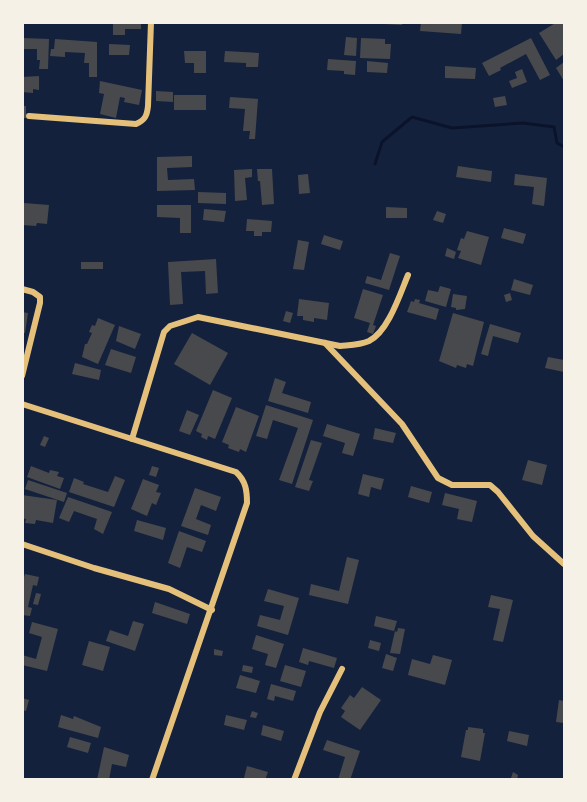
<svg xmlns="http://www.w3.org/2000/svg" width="587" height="802" font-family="Roboto,sans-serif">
<rect width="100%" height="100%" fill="#14213d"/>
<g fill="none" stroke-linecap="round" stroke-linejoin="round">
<!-- stream -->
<path stroke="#0b132b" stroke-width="3" d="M375,164L382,142L412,117L452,128L523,123L554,127L557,143L564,147"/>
</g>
<!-- building -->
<g fill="#48494c">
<path d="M113,22H141V29H125V35H113Z"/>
<path d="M384,22H402V25L384,24Z"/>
<path d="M421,22H462L461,34L420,31Z"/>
<path d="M557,22H564V54L556,60L539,33Z"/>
<path d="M346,37L357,38L356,56L344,55Z"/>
<path d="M22,38L49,39L48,69H39L40,60H37V49H22Z"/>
<path d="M361,38L385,39V44H391L390,59L360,58Z"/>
<path d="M531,38L550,75L540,80L526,54L500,68L501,70L489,76L482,63Z"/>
<path d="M55,39L97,42V77H89V63H84L85,53L65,52V57L50,56L51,49H54Z"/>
<path d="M109,44L130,45L129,55H109Z"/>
<path d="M184,51H206V73H194V63H185Z"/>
<path d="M225,51L259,53L258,67H246V63L224,62Z"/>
<path d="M328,59L356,61L355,75L344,74V71L327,70Z"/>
<path d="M367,61L388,63L387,73L367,72Z"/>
<path d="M564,62V81L556,68Z"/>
<path d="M445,66L476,68L475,79L445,78Z"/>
<path d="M522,69L527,82L512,88L509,81L517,78L515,72Z"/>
<path d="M39,76V90L33,89V93L22,92V77Z"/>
<path d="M100,81L142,90L139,105L124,102L125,98L120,97L116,118L100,114L104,94L99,93Z"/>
<path d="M156,91L173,92V102L156,101Z"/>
<rect x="174" y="95" width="32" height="15"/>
<path d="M505,96L507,105L495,107L493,98Z"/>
<path d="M230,97L258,99L255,139H249L250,131H243L245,109L229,108Z"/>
<rect x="22" y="106" width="4" height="12"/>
<path d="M192,156V167L167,168L168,180L194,179L195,190L157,191V157Z"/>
<path d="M458,166L492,171L491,182L456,177Z"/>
<path d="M252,169V177L245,178L247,200L235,201L234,170Z"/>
<path d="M257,169H272L274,204L262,205L260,181H258Z"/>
<path d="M308,174L310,193L299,194L298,175Z"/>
<path d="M515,174L547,178L544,206L532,204L534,187L514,185Z"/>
<path d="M198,192L226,193V204L198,203Z"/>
<path d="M24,203L49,205L47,224L37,223L36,226L22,225Z"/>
<path d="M157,205H191V233H180V218L157,217Z"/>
<path d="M386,207L407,208V218H386Z"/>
<path d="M204,209L226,211L224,222L203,220Z"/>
<path d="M437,211L446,214L443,223L433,220Z"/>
<path d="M247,219L272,221L271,232H262V236H254V231H246Z"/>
<path d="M504,228L526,234L523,244L501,238Z"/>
<path d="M467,231L489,237L481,265L458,258L461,251L457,250L461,238L464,239Z"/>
<path d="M324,235L343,241L340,250L321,244Z"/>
<path d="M298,240L309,242L304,270L293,269Z"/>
<path d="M447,248L456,252L454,259L445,256Z"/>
<path d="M390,253L400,256L389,290L365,283L367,276L381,280Z"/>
<path d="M216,259L218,293L206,294L205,271L181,272L183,304L170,305L168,262Z"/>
<rect x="81" y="262" width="22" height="7"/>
<path d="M514,279L533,285L530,295L511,290Z"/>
<path d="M440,286L451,289L446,307L425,301L428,290L438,292Z"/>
<path d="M363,289L383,295L373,325L376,326L373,334L367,332L370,323L354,318Z"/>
<path d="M510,293L512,300L506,302L504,295Z"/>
<path d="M453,294L467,296L465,309L456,310V308L451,307Z"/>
<path d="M299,299L329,303L327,320L314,318V322L303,320V316H297Z"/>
<path d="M415,299L420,300L419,303L439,309L436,320L407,312L411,301L414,302Z"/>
<path d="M286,311L293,313L290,323L283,321Z"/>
<path d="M22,312L28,313L25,333H22Z"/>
<path d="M453,313L484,322L473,366L467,364L466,368L457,365L456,368L439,361Z"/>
<path d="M98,318L115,325L98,364L82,357L85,344H87L92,333L89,332L92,325L95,326Z"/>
<path d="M490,324L521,333L518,343L493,336L488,356L481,354Z"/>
<path d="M119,326L141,334L135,349L116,341Z"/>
<path d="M192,333L228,353L210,385L174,364Z"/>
<path d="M111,349L136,357L131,373L105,365Z"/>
<path d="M548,357L564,360V372L545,368Z"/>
<path d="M75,363L101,370L99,380L72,374Z"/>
<path d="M275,378L286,382L282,393L311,402L308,413L268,401Z"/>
<path d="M213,390L232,398L215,439L208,436L207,440L201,437L202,434L196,431Z"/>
<path d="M266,405L313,420L292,484L279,480L298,428L273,420L267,439L256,436Z"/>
<path d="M236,407L259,416L246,452L240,449L239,452L228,448L229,445L222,442Z"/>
<path d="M187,410L199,415L190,435L179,431Z"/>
<path d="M327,424L360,434L353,456L342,453L345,443L323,436Z"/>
<path d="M375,428L396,433L393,443L373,439Z"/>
<path d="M44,436L49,438L45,447L40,445Z"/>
<path d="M311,440L322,443L309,480L313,481L309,491L295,487Z"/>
<path d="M528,460L547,465L542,485L522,480Z"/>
<path d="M31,466L49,473L50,470L59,472L57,476L64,478L60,489L27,477Z"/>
<path d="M152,466L159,468L156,477L149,475Z"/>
<path d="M363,474L384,479L381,490L371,487L369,497L358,494Z"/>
<path d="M115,476L125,480L114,507L69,492L74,478L84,482L83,484L108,492Z"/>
<path d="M143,479L159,485L156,492L161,493L156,505L152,503L147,516L131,509Z"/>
<path d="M28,480L67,493L64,502L25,489Z"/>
<path d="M411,486L432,492L429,503L408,497Z"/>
<path d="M195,488L221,497L216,511L201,505L196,519L211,525L208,535L181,526Z"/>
<path d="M445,493L477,501L472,522L457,519L459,509L442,505Z"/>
<path d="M22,495L57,500L53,523L36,520L35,524L25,523L26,519L22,518Z"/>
<path d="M68,497L112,512L103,534L94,529L97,519L74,511L69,522L59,518Z"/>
<path d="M137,520L166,528L163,540L134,531Z"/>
<path d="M179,531L206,541L202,552L187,547L180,568L168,563Z"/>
<path d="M347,557L359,560L348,604L309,595L311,584L339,591Z"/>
<path d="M25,574L39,577L37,586L33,585L28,607L32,608L30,616L22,615V583Z"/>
<path d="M268,589L299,598L288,635L257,626L260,615L280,620L284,606L264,601Z"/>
<path d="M36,593L41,594L38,605L33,604Z"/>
<path d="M491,595L513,600L503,642L493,640L500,609L488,607Z"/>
<path d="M155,602L190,614L187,624L152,613Z"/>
<path d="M376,616L397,621L394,631L374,626Z"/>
<path d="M133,621L144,624L135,651L106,641L110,630L128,636Z"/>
<path d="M32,622L58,629L47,671L22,665V655L36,659L42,637L29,633Z"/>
<path d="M398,628L405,629L400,654L390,653L395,631L397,632Z"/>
<path d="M256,635L284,644L276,668L265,665L268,654L252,649Z"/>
<path d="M370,640L381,643L379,651L368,648Z"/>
<path d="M89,641L110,647L103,671L82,665Z"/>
<path d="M303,648L337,658L334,668L309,661L308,665L299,662Z"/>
<path d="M214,649L223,651L222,656L214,655Z"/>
<path d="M386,654L397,658L393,671L382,668Z"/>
<path d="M433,655L452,660L445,685L408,675L412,659L430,664Z"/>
<path d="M243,665L253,667L252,673L242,671Z"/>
<path d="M285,665L306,671L301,687L280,681Z"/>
<path d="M240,675L260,681L256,693L236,688Z"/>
<path d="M271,684L296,691L293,701L275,696L274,701L267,699Z"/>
<path d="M362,687L381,700L360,730L341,717L345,711L341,708L350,695L354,698Z"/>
<path d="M22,698L29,700L26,711L22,710Z"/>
<path d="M559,700L564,701V723L556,722Z"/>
<path d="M252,711L258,713L256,718L250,717Z"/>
<path d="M61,715L73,719L74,716L101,727L98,738L58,727Z"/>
<path d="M226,715L247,720L244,730L224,725Z"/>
<path d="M263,725L284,731L281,741L261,735Z"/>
<path d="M468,727L483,729V733H485L480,761L461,757L466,730H468Z"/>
<path d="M509,731L529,735L527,746L507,741Z"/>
<path d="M70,737L91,743L88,753L67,747Z"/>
<path d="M327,740L360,751L350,780H338L345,757L323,750Z"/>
<path d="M104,747L129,755L126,767L112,764L109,780H97Z"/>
<path d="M247,766L268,772L265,780L244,778Z"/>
<path d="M513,772L518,775L517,780L511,778Z"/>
</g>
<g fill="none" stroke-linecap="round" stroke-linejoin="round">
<!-- minor -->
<g stroke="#e5c07b" stroke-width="6">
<path d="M29,116L136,124C145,120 147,116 148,106L151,22"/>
<path d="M22,289L33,292L40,297V303L22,376"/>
<path d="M325,343L402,424L438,478L452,485H490L498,492L533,536L564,564"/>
<path d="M22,404L236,472C246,481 247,491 247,503L152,780"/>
<path d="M132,439L164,332L170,326L198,317L340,346C350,345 360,345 369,341C388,332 400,294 408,275"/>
<path d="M22,544L94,568L169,589L212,610"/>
<path d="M294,780L320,712L342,669"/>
</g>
</g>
<!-- border -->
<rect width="587" height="802" fill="none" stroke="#f6f1e7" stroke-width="48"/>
</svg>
